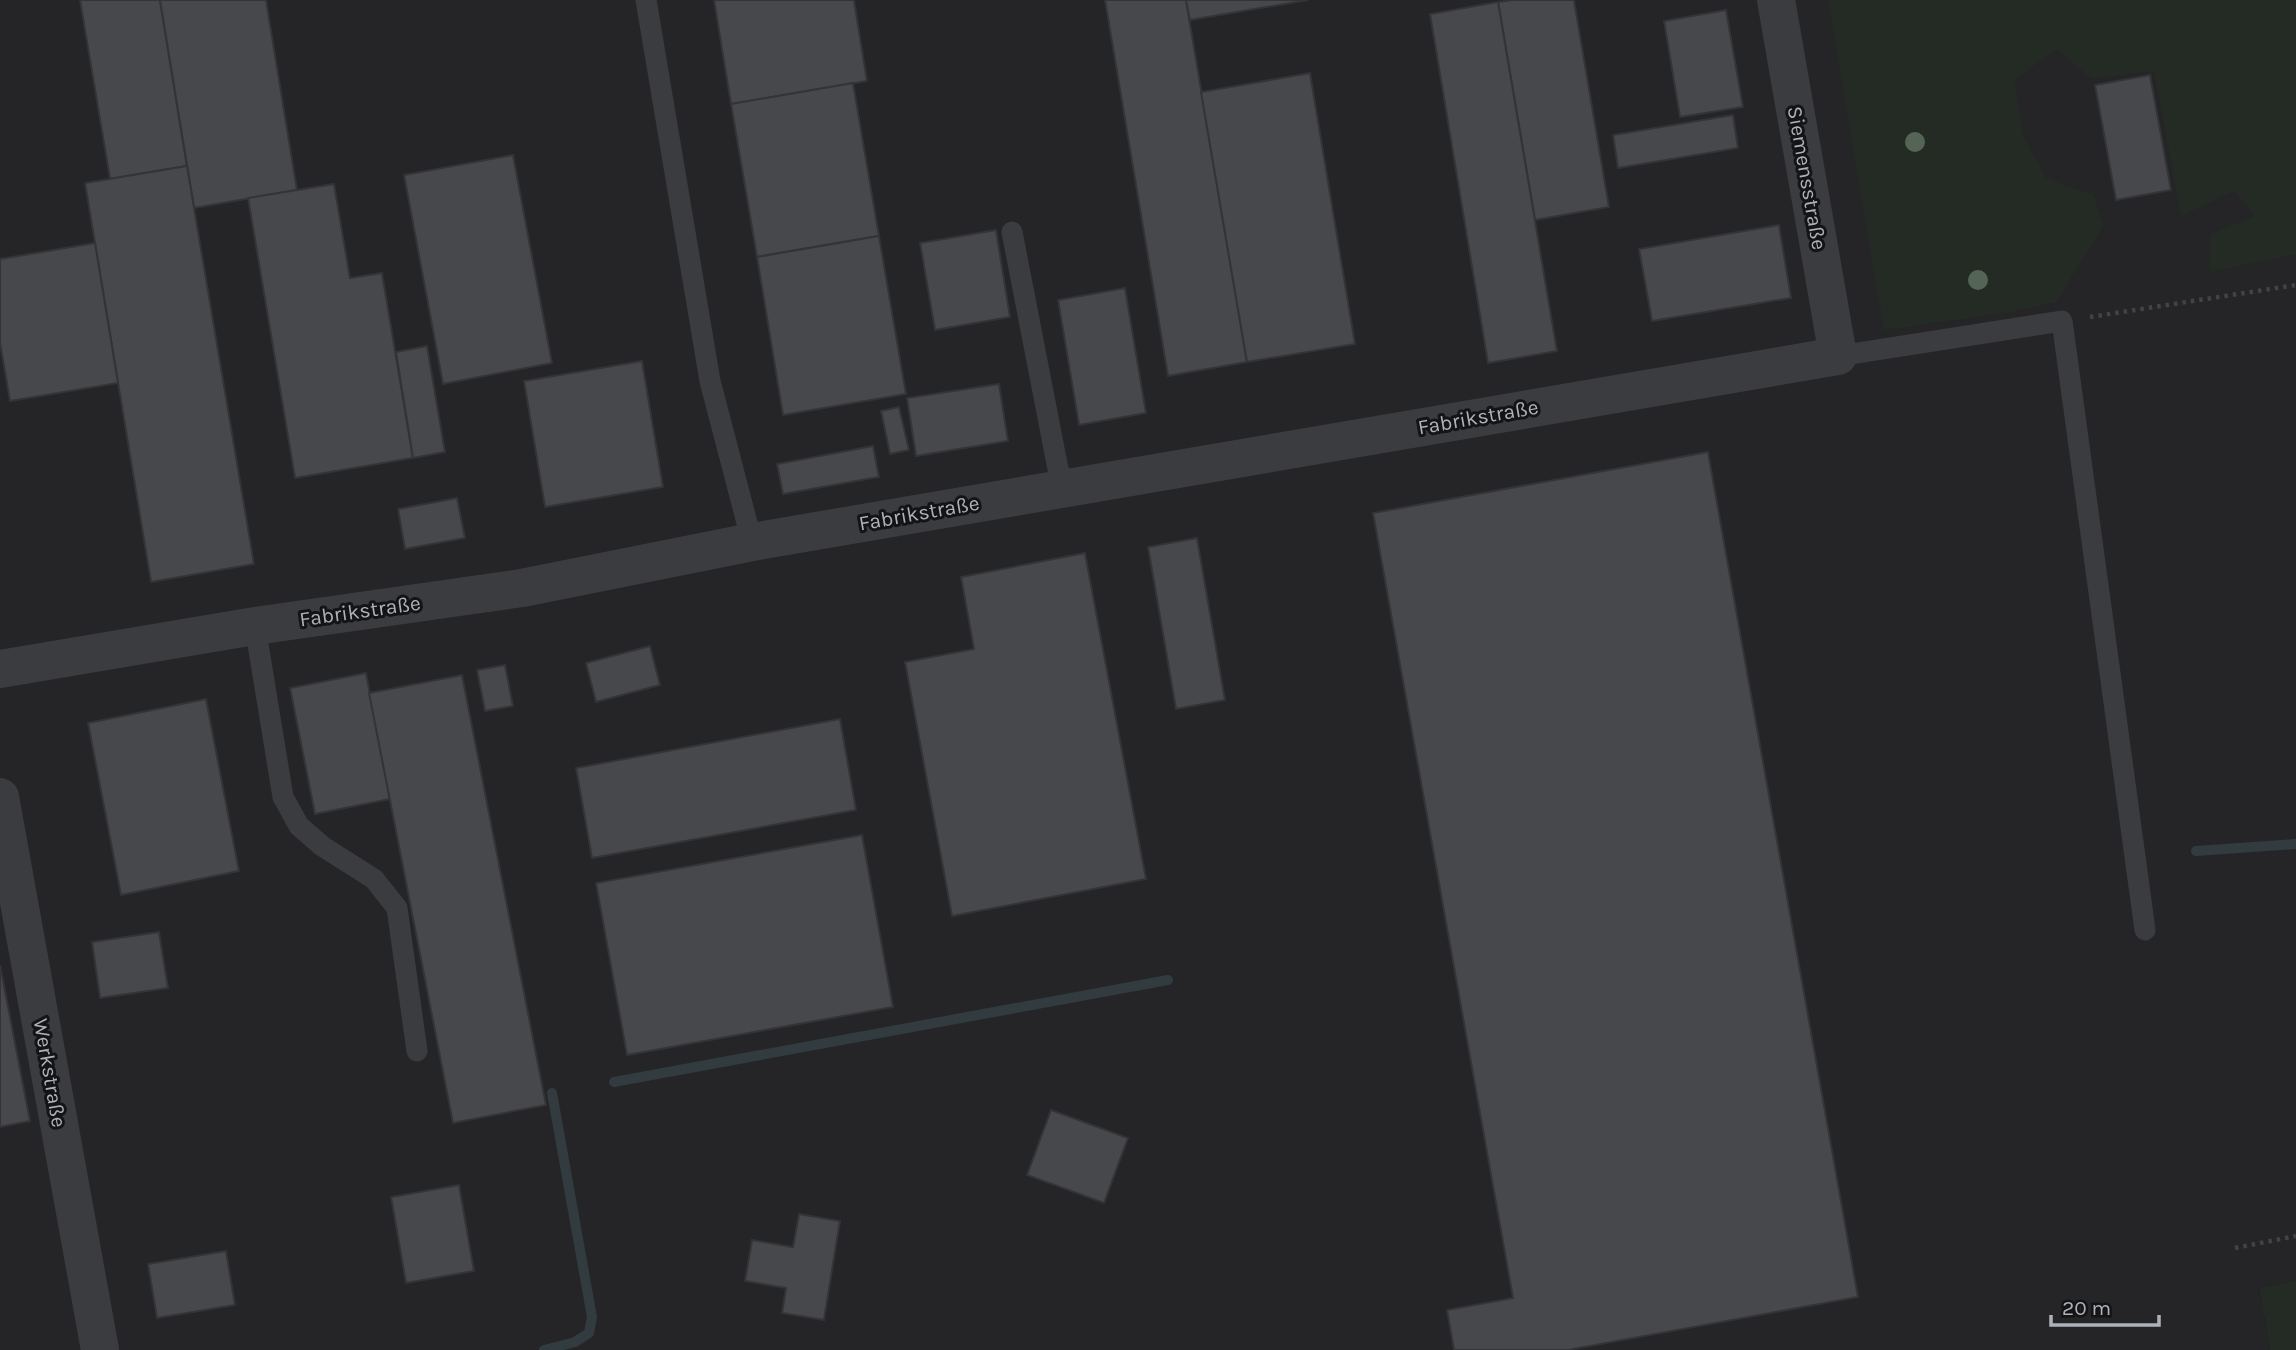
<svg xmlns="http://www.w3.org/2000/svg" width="2296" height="1350" font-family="Karla,sans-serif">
<rect width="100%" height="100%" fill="#19191b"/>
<!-- built -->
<path fill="#252528" d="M0,0H2296V1280L2259,1288L2270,1350H0Z"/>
<!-- green -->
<g fill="#232b24">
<path d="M1828,0H2296V254L2210,272V234L2255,216L2234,191L2181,216L2154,71L2092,79L2057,49L2014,80L2023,136L2046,178L2093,195L2104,225L2056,302L2011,312L1884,330Z"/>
<path d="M2296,1280V1350H2270L2259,1288Z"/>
</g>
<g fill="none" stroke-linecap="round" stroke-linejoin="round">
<!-- stream -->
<g stroke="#323b40" stroke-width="10">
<path d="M2196,851L2296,844"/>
<path d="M614,1082L1168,980"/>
<path d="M544,1350L575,1342L589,1333L592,1317L552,1093"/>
</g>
</g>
<!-- building -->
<g fill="#46484b" stroke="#333437" stroke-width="2">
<path d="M80,0H160L187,166L110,179Z"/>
<path d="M160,0H266L297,190L194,208Z"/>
<path d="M714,0H854L867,81L731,104Z"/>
<path d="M1105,0H1186L1247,362L1168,376Z"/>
<path d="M1186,0H1308L1190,20Z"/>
<path d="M1512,0H1574L1609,207L1535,220L1498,2Z"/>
<path d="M1498,2L1557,351L1488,363L1430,14Z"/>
<path d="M1726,10L1743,107L1680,117L1664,21Z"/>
<path d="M1310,73L1355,344L1247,362L1201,92Z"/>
<path d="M2150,75L2171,190L2116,200L2095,85Z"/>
<path d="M853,83L879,236L757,257L731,104Z"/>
<path d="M1733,115L1738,148L1618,168L1613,135Z"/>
<path d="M513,155L552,363L443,384L404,175Z"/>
<path d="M187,166L254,564L151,582L85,183Z"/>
<path d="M334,184L350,278L382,273L413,458L295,478L248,198Z"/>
<path d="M1779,225L1791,298L1652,321L1639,249Z"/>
<path d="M996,230L1010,317L935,330L920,243Z"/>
<path d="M879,236L906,394L783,415L757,257Z"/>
<path d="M95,243L118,383L10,401L0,343V259Z"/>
<path d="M1125,288L1146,413L1079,425L1058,300Z"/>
<path d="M427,346L445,452L413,458L396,352Z"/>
<path d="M642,361L663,487L545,507L524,381Z"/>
<path d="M999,384L1008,441L916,456L907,398Z"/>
<path d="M899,407L909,450L890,454L881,411Z"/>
<path d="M873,446L879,477L783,494L777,464Z"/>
<path d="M1708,452L1858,1297L1568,1350H1454L1447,1310L1513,1298L1373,513Z"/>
<path d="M457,498L465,538L405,549L398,509Z"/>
<path d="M1197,538L1225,700L1176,709L1148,547Z"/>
<path d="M1085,553L1146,879L952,916L905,662L974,649L961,577Z"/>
<path d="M650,646L660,685L596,702L586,663Z"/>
<path d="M505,665L513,706L485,711L477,670Z"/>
<path d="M366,673L390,799L315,814L290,688Z"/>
<path d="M462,675L546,1105L453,1123L369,693Z"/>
<path d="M206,699L239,871L121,895L88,723Z"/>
<path d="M840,719L856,810L592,858L576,768Z"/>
<path d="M862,835L893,1007L627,1055L596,883Z"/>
<path d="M159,932L168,988L100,998L92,942Z"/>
<path d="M0,965L30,1121L0,1127Z"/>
<path d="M1051,1110L1128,1138L1104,1203L1027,1175Z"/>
<path d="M459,1185L474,1271L406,1283L391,1197Z"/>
<path d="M799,1214L840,1221L824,1320L782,1313L786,1288L745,1281L752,1240L793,1247Z"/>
<path d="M226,1251L235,1305L157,1318L148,1264Z"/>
</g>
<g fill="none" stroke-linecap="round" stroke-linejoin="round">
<!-- path -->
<g stroke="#414347" stroke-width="4.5" stroke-dasharray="3.5 5" stroke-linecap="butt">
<path d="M2090,317L2296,285"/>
<path d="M2235,1248L2296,1236"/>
</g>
<!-- lane -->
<g stroke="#3b3c40" stroke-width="21">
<path d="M646,0L710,381L752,542"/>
<path d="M1012,232L1058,469L1065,488"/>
<path d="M1838,356L2062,321L2145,930"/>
<path d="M255,626L283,797L299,826L322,846L374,879L397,908L417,1051"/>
</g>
<!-- street -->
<g stroke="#3b3c40" stroke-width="38">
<path d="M0,669L255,626L522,588L752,542L1838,356L1776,0"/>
<path d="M0,797L100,1350"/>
</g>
</g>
<!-- trees -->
<g fill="#556555">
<circle cx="1915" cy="142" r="10"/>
<circle cx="1978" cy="280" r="10"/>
</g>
<g text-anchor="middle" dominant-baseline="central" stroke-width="6" stroke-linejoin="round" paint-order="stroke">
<!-- street labels -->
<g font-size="21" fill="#adb2ba" stroke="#141416">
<text transform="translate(1807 178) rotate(80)">Siemensstraße</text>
<text transform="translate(1478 417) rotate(-10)">Fabrikstraße</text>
<text transform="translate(919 513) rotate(-10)">Fabrikstraße</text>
<text transform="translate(360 611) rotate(-8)">Fabrikstraße</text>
<text transform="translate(50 1073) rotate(80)">Werkstraße</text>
</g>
</g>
<!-- scale -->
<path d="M2051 1315v10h108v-10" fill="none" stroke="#adb2ba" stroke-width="3.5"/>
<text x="2062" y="1315" font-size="21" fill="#adb2ba" stroke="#141416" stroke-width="5" paint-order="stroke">20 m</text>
</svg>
